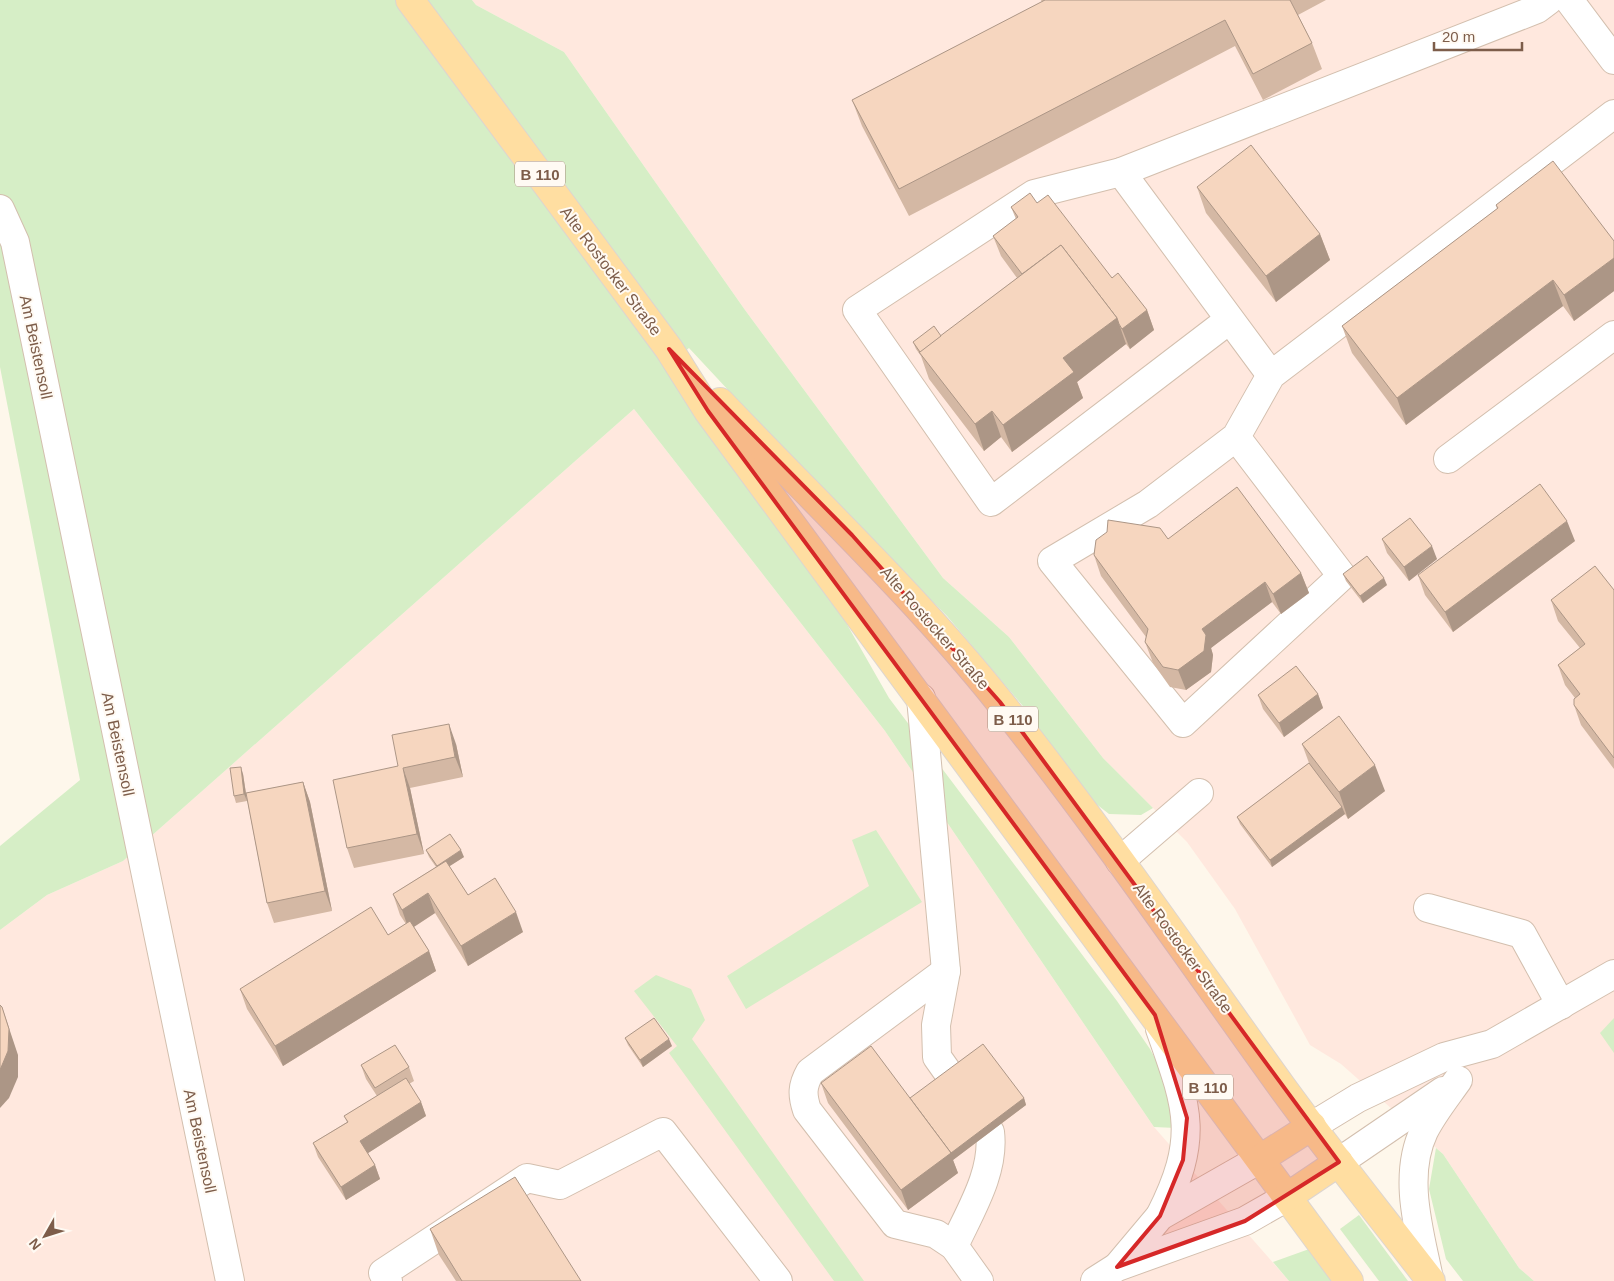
<svg xmlns="http://www.w3.org/2000/svg" width="1614" height="1281" font-family="Helvetica,sans-serif">
<rect width="100%" height="100%" fill="#fef7eb"/>
<!-- commercial -->
<g fill="#ffe8de">
<path d="M472,0H1614V1281H1534L1519,1268L1443,1154L1341,1064L1310,1045L1235,909L1187,842L1103,758L1009,637L943,578L745,310L564,52L476,5Z"/>
<path d="M634,409L885,731L1154,1127L1289,1281H0V930L47,895L123,861Z"/>
</g>
<!-- green -->
<g fill="#d6eec6">
<path d="M0,0H472L476,5L564,52L745,310L943,578L1009,637L1103,758L1153,808L1141,815L1109,814L1086,796L1022,705L947,616L823,492L689,348L664,368L829,593L889,698L1117,1001L1150,1049L1169,1085L1176,1128L1154,1127L885,731L634,409L123,861L47,895L0,930V846L80,780L0,367Z"/>
<path d="M876,830L922,902L746,1009L727,976L869,886L852,840Z"/>
<path d="M656,975L691,989L705,1020L692,1039L864,1281H834L669,1053L677,1046L634,991Z"/>
<path d="M1614,1018V1053L1600,1033Z"/>
<path d="M1436,1148L1443,1154L1519,1268L1534,1281H1463L1446,1259L1429,1189Z"/>
<path d="M1359,1215L1408,1281H1379L1340,1229Z"/>
<path d="M1312,1248L1336,1281H1289L1273,1262Z"/>
</g>
<g fill="none" stroke-linecap="round" stroke-linejoin="round">
<defs>
<g id="minor">
<path d="M1569,0L1614,60"/>
<path d="M1121,172L1271,375"/>
<path d="M0,209L15,242L230,1281"/>
<path d="M1229,320L991,502L857,310L1034,194L1121,172L1537,9L1549,0"/>
<path d="M1236,437L1342,576L1183,723L1052,561L1148,504L1236,437L1271,375L1614,114"/>
<path d="M1448,459L1614,335"/>
<path d="M921,698L946,971L936,1025L937,1057L990,1132C995,1172 970,1211 954,1246"/>
<path d="M1120,861L1199,793"/>
<path d="M1428,908L1522,934L1561,1005"/>
<path d="M946,971L810,1072C802,1086 802,1095 807,1110L895,1224L936,1234L954,1246L979,1281"/>
<path d="M1312,1126L1358,1098L1444,1057L1492,1044L1614,974"/>
<path d="M1339,1162L1443,1091"/>
<path d="M1160,1216C1200,1137 1188,1108 1160,1029"/>
<path d="M1118,1266L1160,1216L1260,1159"/>
<path d="M1429,1279C1420,1233 1402,1177 1424,1131C1433,1113 1446,1097 1458,1080"/>
<path d="M388,1281L383,1273L527,1178L560,1185L663,1132L778,1281"/>
<path d="M1095,1281L1117,1267L1245,1221L1287,1197"/>
</g>
<g id="major">
<path d="M410,0L669,349L708,411L1349,1281"/>
<path d="M720,402C814,501 914,595 999,701C1099,826 1189,958 1282,1087C1330,1153 1381,1216 1431,1281"/>
<path d="M1260,1159L1312,1126"/>
<path d="M1287,1197L1339,1162"/>
</g>
</defs>
<!-- minor casing -->
<use href="#minor" stroke="#d3bfae" stroke-width="30"/>
<!-- major casing -->
<use href="#major" stroke="#ddd5d0" stroke-width="30"/>
<!-- minor -->
<use href="#minor" stroke="#fff" stroke-width="28"/>
<!-- major -->
<use href="#major" stroke="#ffdea1" stroke-width="28"/>
</g>
<!-- wall -->
<g fill="#d4b8a4">
<path d="M1041,0H1326L1298,15L1312,43L1322,69L1263,100L1235,46L909,216L862,126L852,100L1042,2Z"/>
<path d="M1197,187L1320,234L1330,260L1276,302L1206,213Z"/>
<path d="M1037,203L1112,278L1147,310L1154,330L1130,349L1126,344L1077,382L1083,398L1012,452L1001,437L984,451L929,379L921,356L916,349L913,342L941,336L1017,278L1001,256L993,236L1016,219L1011,207Z"/>
<path d="M1496,205L1614,241V291L1574,321L1563,306L1406,425L1352,353L1342,326L1497,209Z"/>
<path d="M1168,539L1301,573L1309,593L1281,614L1272,602L1216,644L1211,648L1213,655L1211,672L1186,690L1170,687L1153,663L1145,642L1146,637L1101,576L1094,555Z"/>
<path d="M1382,539L1437,559L1409,581L1387,553Z"/>
<path d="M1575,541L1453,632L1425,595L1418,575Z"/>
<path d="M1343,574L1387,585L1363,603L1346,581Z"/>
<path d="M1614,590V769L1581,725L1574,705L1575,698L1565,685L1558,665L1580,648L1558,621L1551,600Z"/>
<path d="M1318,694L1323,708L1284,737L1263,709L1258,695Z"/>
<path d="M456,744L463,777L410,788L424,854L354,868L347,848L398,766Z"/>
<path d="M1302,744L1385,791L1348,819L1345,814L1272,867L1240,824L1237,817L1309,763Z"/>
<path d="M243,774L246,793L303,782L310,802L332,911L274,923L267,903L246,794L247,801L236,803L234,796Z"/>
<path d="M426,850L464,857L449,866L468,895L523,932L468,966L435,913L414,927L429,951L436,971L283,1066L247,1009L240,989L388,935L406,924L400,915L393,894L436,867L429,857Z"/>
<path d="M625,1038L672,1046L643,1067L628,1045Z"/>
<path d="M361,1065L409,1067L414,1081L409,1084L421,1102L426,1116L368,1153L375,1165L380,1179L346,1200L318,1157L313,1143L347,1122L344,1116L377,1096L366,1079Z"/>
<path d="M821,1083L910,1098H1024L1026,1105L953,1160L958,1173L908,1210L828,1103Z"/>
<path d="M430,1229L581,1281H456L439,1255Z"/>
</g>
<!-- shaded-wall -->
<g fill="#ac9686">
<path d="M1320,234L1330,260L1276,302L1266,276Z"/>
<path d="M1614,258V291L1574,321L1564,295Z"/>
<path d="M1553,280L1563,306L1406,425L1397,398Z"/>
<path d="M1147,310L1154,330L1130,349L1122,329Z"/>
<path d="M1117,318L1126,344L1077,382L1083,398L1012,452L1003,425L1063,358Z"/>
<path d="M992,411L1001,437L984,451L975,424Z"/>
<path d="M1567,521L1575,541L1453,632L1445,612Z"/>
<path d="M1432,546L1437,559L1409,581L1404,567Z"/>
<path d="M1301,573L1309,593L1281,614L1273,594Z"/>
<path d="M1384,578L1387,585L1363,603L1360,596Z"/>
<path d="M1265,582L1272,602L1211,648L1213,655L1211,672L1186,690L1178,670L1202,629Z"/>
<path d="M1318,694L1323,708L1284,737L1279,723Z"/>
<path d="M449,724L456,744L463,777L455,757Z"/>
<path d="M1375,765L1385,791L1348,819L1339,792Z"/>
<path d="M241,767L243,774L247,801L244,794Z"/>
<path d="M403,768L410,788L424,854L417,834Z"/>
<path d="M303,782L310,802L332,911L325,891Z"/>
<path d="M1342,807L1345,814L1272,867L1270,860Z"/>
<path d="M461,850L464,857L439,873L437,866Z"/>
<path d="M428,893L435,913L409,930L402,910Z"/>
<path d="M516,912L523,932L468,966L461,946Z"/>
<path d="M429,951L436,971L283,1066L275,1046Z"/>
<path d="M2,1007L18,1055V1077L9,1098L0,1108V1070Z"/>
<path d="M669,1039L672,1046L643,1067L640,1060Z"/>
<path d="M1024,1098L1026,1105L953,1160L958,1173L908,1210L901,1190Z"/>
<path d="M421,1102L426,1116L365,1155L360,1141Z"/>
<path d="M375,1165L380,1179L346,1200L341,1187Z"/>
</g>
<!-- building -->
<g fill="#f6d6bf" stroke="#ac9686">
<path d="M1045,0H1290L1312,43L1253,74L1225,20L899,189L852,100Z"/>
<path d="M1251,145L1320,234L1266,276L1197,187Z"/>
<path d="M1553,161L1614,241V258L1564,295L1553,280L1397,398L1342,326L1498,208L1496,205Z"/>
<path d="M1030,193L1037,203L1048,195L1112,278L1118,273L1147,310L1122,329L1119,324L1117,318L1061,245L1022,274L993,236L1018,217L1011,207Z"/>
<path d="M1061,245L1117,318L1063,358L1074,372L1003,425L992,411L975,424L919,352Z"/>
<path d="M934,326L941,336L920,352L913,342Z"/>
<path d="M1540,484L1567,521L1445,612L1418,575Z"/>
<path d="M1237,487L1301,573L1273,594L1265,582L1202,629L1206,635L1204,651L1178,670L1163,667L1145,642L1148,629L1094,555L1096,540L1107,532L1108,520L1160,528L1168,539Z"/>
<path d="M1410,518L1432,546L1404,567L1382,539Z"/>
<path d="M1367,556L1384,578L1360,596L1343,574Z"/>
<path d="M1595,566L1614,590V758L1574,705V699L1580,694L1558,665L1585,644L1551,600Z"/>
<path d="M1296,666L1318,694L1279,723L1258,695Z"/>
<path d="M1339,716L1375,765L1339,792L1302,744Z"/>
<path d="M449,724L455,757L403,768L417,834L347,848L333,780L398,766L392,735Z"/>
<path d="M1309,763L1342,807L1270,860L1237,817Z"/>
<path d="M241,767L244,794L234,796L230,768Z"/>
<path d="M303,782L325,891L267,903L246,793Z"/>
<path d="M450,834L461,850L437,866L426,850Z"/>
<path d="M446,861L468,895L495,878L516,912L461,946L428,893L402,910L393,894Z"/>
<path d="M371,907L388,935L410,921L429,951L275,1046L240,989Z"/>
<path d="M0,1005L2,1007L9,1029L8,1051L0,1070Z"/>
<path d="M654,1018L669,1039L640,1060L625,1038Z"/>
<path d="M983,1044L1024,1098L951,1153L910,1098Z"/>
<path d="M395,1045L409,1067L375,1088L361,1065Z"/>
<path d="M871,1046L951,1153L901,1190L821,1083Z"/>
<path d="M406,1078L421,1102L360,1141L375,1165L341,1187L313,1143L348,1122L344,1116Z"/>
<path d="M515,1177L581,1281H462L430,1229Z"/>
</g>
<!-- marked area -->
<path fill="#d62828" fill-opacity="0.2" stroke="#d62828" stroke-width="4" stroke-linejoin="round" d="M669,349L852,535L1000,702L1339,1162L1245,1221L1117,1267L1160,1216L1183,1160L1187,1118L1155,1015L708,411Z"/>
<g text-anchor="middle" dominant-baseline="central" stroke-width="4" stroke-linejoin="round" paint-order="stroke">
<!-- shield labels -->
<g fill="#fffaf3" stroke="#a48c7d" stroke-width="1">
<rect x="515" y="161.5" width="50" height="25" rx="4"/>
<rect x="988" y="706.5" width="50" height="25" rx="4"/>
<rect x="1183" y="1074.5" width="50" height="25" rx="4"/>
</g>
<g font-size="15" font-weight="bold" fill="#7d5d4a">
<text x="540" y="174">B 110</text>
<text x="1013" y="719">B 110</text>
<text x="1208" y="1087">B 110</text>
</g>
<!-- street labels -->
<g font-size="16" fill="#7d5d4a" stroke="#fffaf3">
<text transform="translate(611 271) rotate(53)">Alte Rostocker Straße</text>
<text transform="translate(36 347) rotate(78)">Am Beistensoll</text>
<text transform="translate(935 628) rotate(49)">Alte Rostocker Straße</text>
<text transform="translate(118 744) rotate(78)">Am Beistensoll</text>
<text transform="translate(1183 948) rotate(54)">Alte Rostocker Straße</text>
<text transform="translate(200 1141) rotate(78)">Am Beistensoll</text>
</g>
</g>
<!-- north arrow -->
<g transform="translate(45 1236) rotate(231)" stroke="#fffaf3" stroke-width="4" paint-order="stroke">
<path d="M0-4L9 19L0 12L-9 19Z" fill="#7d5d4a"/>
<text y="-8" font-size="14" font-weight="bold" text-anchor="middle" fill="#7d5d4a">N</text>
</g>
<!-- scale -->
<path d="M1434 42v8h88v-8" fill="none" stroke="#7d5d4a" stroke-width="2.5"/>
<text x="1442" y="42" font-size="15" fill="#7d5d4a" stroke="#fffaf3" stroke-width="4" paint-order="stroke">20 m</text>
</svg>
